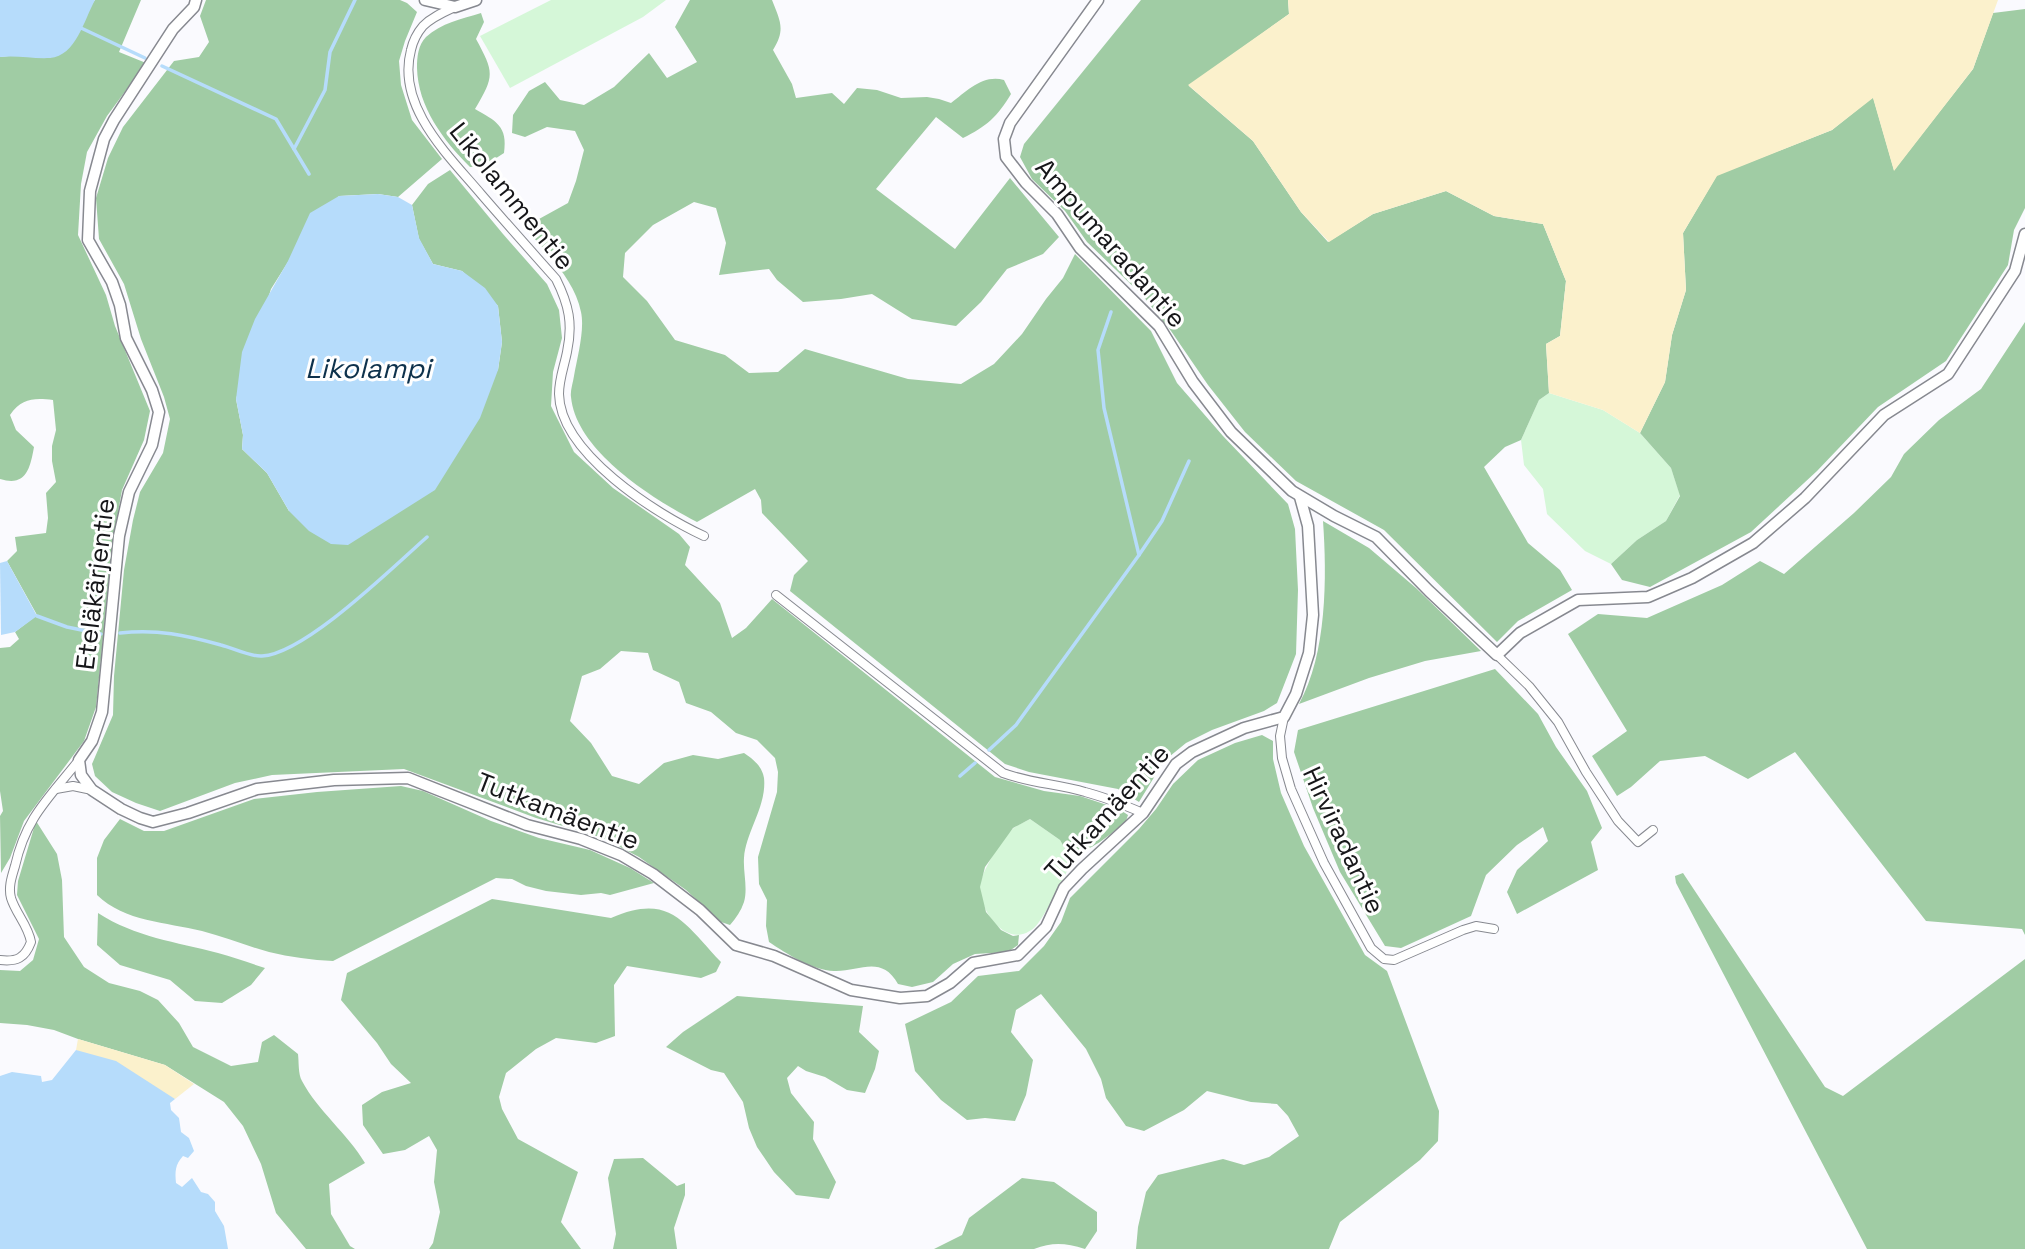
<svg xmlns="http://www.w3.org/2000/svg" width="2025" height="1249" viewBox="0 0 2025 1249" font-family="'Space Grotesk',sans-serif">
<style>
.green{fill:#d5f7d8}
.forest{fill:#a0cca4}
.sand{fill:#fbf1cc}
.water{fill:#b6dcfb}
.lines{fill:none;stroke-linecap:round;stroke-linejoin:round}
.stream{stroke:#b6dcfb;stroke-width:3.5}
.minor-casing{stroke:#878990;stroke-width:10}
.tertiary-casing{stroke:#878990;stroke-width:13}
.minor{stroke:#fff;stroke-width:8}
.tertiary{stroke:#fff;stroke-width:10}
.labels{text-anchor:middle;stroke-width:6;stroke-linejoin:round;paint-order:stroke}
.street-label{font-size:26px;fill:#161619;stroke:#fff}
.water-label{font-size:28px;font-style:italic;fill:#0e324c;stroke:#fff}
</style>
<rect width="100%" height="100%" fill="#fafafe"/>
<!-- green -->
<g class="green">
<polygon points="551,0 666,0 643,17 510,88 480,36"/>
<polygon points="1549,393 1603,410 1640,433 1671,468 1680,495 1666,521 1637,540 1611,564 1585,551 1547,514 1543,489 1524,465 1521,440 1539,400"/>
<path d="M 1030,819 L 1060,840 L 1072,860 C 1066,874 1045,917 1035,927 C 1009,951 980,914 980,887 C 980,873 1004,835 1015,827 C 1019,824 1025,822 1030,819 Z"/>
</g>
<!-- forest -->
<g class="forest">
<path d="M 95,0 L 141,0 L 119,52 L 146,63 L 107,116 L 87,152 L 81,184 L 78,235 L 106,295 L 115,326 L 150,411 L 144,440 L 122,490 L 113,540 L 96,707 L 84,741 L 24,821 L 10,858 L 1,873 L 0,816 L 3,811 L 0,791 L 0,648 L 10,647 L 19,639 L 15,632 L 37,615 L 7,561 L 17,551 L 15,537 L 46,533 L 48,518 L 46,493 L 56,482 L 52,461 L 52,446 L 56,430 L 53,400 C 34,398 22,398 10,415 L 16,430 L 34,447 C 30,469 26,487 0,479 L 0,57 L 17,55 L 50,58 Z"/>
<path d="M 206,0 L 400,0 L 407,3 L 417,12 L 405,41 L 399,61 L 401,85 L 412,120 L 442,159 L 398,197 L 378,194 L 339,196 L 288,262 L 271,289 L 236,399 L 243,435 L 242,449 L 267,473 L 289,511 L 498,370 L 502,342 L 498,306 L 462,271 L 433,264 L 419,239 L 412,205 L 428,184 L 450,170 L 503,234 L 547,284 L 559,310 L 562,338 L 553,372 L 551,406 L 574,452 L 613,488 L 679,534 L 690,547 L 685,565 L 720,603 L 732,638 L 746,628 L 772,599 L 995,777 L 1044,791 L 1080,796 L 1119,809 L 1128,815 L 1126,821 C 1108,836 1092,852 1068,854 L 1060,840 L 1030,819 L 1013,828 L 985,867 L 980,887 L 986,912 L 1001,930 L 1013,936 L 1019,935 L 1018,945 L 1008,952 L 975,954 L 953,964 L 933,982 L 912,987 L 898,984 C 881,954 859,972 834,971 C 812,970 787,954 769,942 L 766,926 L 767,900 L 759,884 L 758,857 L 777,792 L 778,772 L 775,758 L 757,740 L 736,733 L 711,712 L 686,703 L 679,682 L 653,670 L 648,653 L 621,651 L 600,669 L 582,676 L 570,721 L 591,743 L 612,776 L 639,784 L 664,763 L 693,755 L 718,759 L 744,753 C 753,759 762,766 764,778 C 767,806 746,831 744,858 C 743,872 748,888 744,902 C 741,911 736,918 730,925 L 721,922 L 686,890 L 639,857 L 603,838 L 536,818 L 404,769 L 272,775 L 235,783 L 160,811 L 136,803 L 112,792 L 95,776 L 92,764 L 113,715 L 114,676 L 124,570 L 133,520 L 140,492 L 163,453 L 170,419 L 164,397 L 141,339 L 124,284 L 99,239 L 96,198 L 108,158 L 123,127 L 174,61 L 199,57 L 209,42 L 200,16 Z"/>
<path d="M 690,0 L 772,0 C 780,21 786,29 773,50 L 792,84 L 796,98 L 832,93 L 844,104 L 857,88 L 877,90 L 901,98 L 927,97 L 939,99 L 951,103 C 967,91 983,74 1004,80 L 1011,94 C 998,116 986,127 963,138 L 936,117 L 876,189 L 955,249 L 1010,178 L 1059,237 L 1043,254 L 1007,269 L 981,302 L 956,326 L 912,319 L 872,294 L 841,299 L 803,302 L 777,280 L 769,269 L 719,275 L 726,243 L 716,208 L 694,202 L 653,225 L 625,253 L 623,277 L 647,301 L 675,340 L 725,355 L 749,373 L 778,372 L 805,349 L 908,379 L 961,384 L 994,364 L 1022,334 L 1046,299 L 1063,278 L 1075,254 L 1151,331 L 1177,383 L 1223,436 L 1288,504 L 1295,529 L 1298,590 L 1296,654 L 1277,703 L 1264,711 L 1212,730 L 1186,743 L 1164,761 L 1139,802 L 1118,789 L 1029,772 L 1005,764 L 790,591 L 794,575 L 808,561 L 762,513 L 761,500 L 755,489 L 697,522 C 653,499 576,451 571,397 C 570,391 573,383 574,376 C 577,358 585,330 581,312 C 575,281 549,256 529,232 L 539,219 L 568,203 L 576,181 L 584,150 L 575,131 L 547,127 L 525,137 L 512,133 L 513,115 L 529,91 L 545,82 L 560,100 L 584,105 L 614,87 L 649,53 L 667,78 L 697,62 L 675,27 Z"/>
<polygon points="1141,0 1288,0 1289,14 1189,86 1253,141 1301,212 1328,242 1373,214 1446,191 1494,216 1543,224 1566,281 1560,336 1546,344 1549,393 1539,400 1521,440 1505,447 1484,467 1528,543 1560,570 1572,590 1518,621 1497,642 1384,530 1296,481 1245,432 1208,385 1171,331 1143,296 1087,242 1065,211 1032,179 1020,157 1024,144"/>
<polygon points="2025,9 2025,208 2014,230 2008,265 1946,361 1878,407 1817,471 1751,532 1650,587 1622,580 1611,564 1637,540 1666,521 1680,496 1671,468 1640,433 1665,382 1672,335 1686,290 1683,233 1717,175 1832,130 1873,97 1894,170 1973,69 1993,13"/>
<path d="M 481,13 L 484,22 L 476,39 C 494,72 495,76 475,109 C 496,121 508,126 504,153 L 484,166 L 470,167 C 443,140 418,107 417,68 C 417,57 418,45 426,37 C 441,23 462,19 481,13 Z"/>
<polygon points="2025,322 2025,935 2022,929 1926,921 1795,752 1748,779 1705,756 1660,761 1631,787 1617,796 1592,756 1627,731 1568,634 1598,614 1647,618 1722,585 1760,561 1784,574 1854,513 1891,477 1904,454 1939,420 1981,389"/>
<path d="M 1323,521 L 1369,548 L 1416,588 L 1481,651 L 1425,661 L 1369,678 L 1299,704 C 1327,654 1327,577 1323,521 Z"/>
<polygon points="1495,669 1538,714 1556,747 1587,791 1602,828 1591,842 1598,870 1517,914 1507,892 1517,870 1548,841 1543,827 1517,845 1486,875 1471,916 1401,948 1385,946 1340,872 1313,808 1294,752 1298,730"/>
<polygon points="1262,735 1273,741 1273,759 1281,793 1304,846 1365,955 1387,971 1439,1111 1438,1141 1420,1160 1340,1222 1329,1249 1136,1249 1138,1227 1146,1192 1158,1175 1223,1159 1244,1165 1269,1157 1299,1136 1288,1116 1277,1104 1251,1102 1207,1091 1184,1110 1144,1131 1126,1126 1106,1098 1101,1079 1086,1049 1041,994 1016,1010 1011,1032 1033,1060 1026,1095 1015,1121 985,1118 967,1120 941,1100 915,1071 905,1024 951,1002 978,976 1019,971 1044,946 1061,922 1070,898 1139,829 1156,809 1173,784 1198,760 1235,743"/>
<path d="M 401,786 L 423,791 L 491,821 L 539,838 L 590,850 L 630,868 L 654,883 L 610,895 L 601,893 L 581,895 L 546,891 L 526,886 L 512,879 L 496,878 L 333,961 C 312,960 290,957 269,952 C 247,946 225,937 202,931 C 166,922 125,922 97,895 L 97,858 L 104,840 L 120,819 L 144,831 L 164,831 L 254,799 L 317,792 Z"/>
<path d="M 36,821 L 57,854 L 62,880 L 64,937 L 84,967 L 109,983 L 140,991 L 158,1000 L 179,1023 L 193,1047 L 231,1066 L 258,1062 L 262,1042 L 274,1035 L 298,1054 C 299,1062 298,1074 302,1081 C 318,1111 347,1133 365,1163 L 329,1184 L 331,1214 L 350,1246 L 355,1249 L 306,1249 L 276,1213 L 261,1164 L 243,1126 L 224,1102 L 165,1065 L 78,1039 L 54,1030 L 27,1025 L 0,1023 L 0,970 L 20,971 L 33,960 L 39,939 L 17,895 L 18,881 Z"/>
<polygon points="1683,873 1825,1087 1843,1096 2025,959 2025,1249 1867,1249 1676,883 1675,876"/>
<path d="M 492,899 L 611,918 C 670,892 684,923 721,962 L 716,972 L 701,978 L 627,966 L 614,985 L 615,1036 L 596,1043 L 556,1038 L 536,1049 L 506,1073 L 499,1097 L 502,1109 L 518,1139 L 578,1172 L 561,1222 L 581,1249 L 429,1249 L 433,1243 L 440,1212 L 434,1182 L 437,1150 L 429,1136 L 405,1150 L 383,1154 L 363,1125 L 362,1105 L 382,1092 L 411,1083 L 391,1064 L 377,1043 L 341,1000 L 347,973 Z"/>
<path d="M 98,913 C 135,937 176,942 218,953 C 234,957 249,963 265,968 L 251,985 L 222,1003 L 195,1001 L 170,980 L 120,965 L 97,945 Z"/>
<polygon points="737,996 863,1006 859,1032 879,1051 875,1069 865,1093 847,1090 825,1077 806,1071 798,1066 787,1078 791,1093 814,1122 813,1139 836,1182 829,1199 796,1195 774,1172 757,1147 749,1128 743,1102 724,1073 711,1070 666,1047 683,1032"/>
<polygon points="643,1158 677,1186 685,1183 685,1195 674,1228 677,1249 613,1249 616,1234 608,1178 614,1159"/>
<path d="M 1022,1178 L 1054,1182 L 1097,1212 L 1097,1231 L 1085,1249 C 1065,1243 1053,1242 1034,1249 L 934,1249 L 962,1235 L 969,1218 Z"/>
</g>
<!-- sand -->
<g class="sand">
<polygon points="1288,0 1998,0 1973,69 1894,171 1873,98 1832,130 1717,176 1683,233 1686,290 1672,335 1665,382 1640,433 1603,410 1549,393 1546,344 1560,336 1566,281 1543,224 1494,216 1446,191 1373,214 1329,242 1301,212 1253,141 1188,85 1289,14"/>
<polygon points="78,1039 165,1065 194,1084 175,1099 76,1050"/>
</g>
<!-- water -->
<g class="water">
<path d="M 0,0 L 95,0 C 84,20 76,56 50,58 C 33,59 17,55 0,57 Z"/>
<polygon points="378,194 398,197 412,205 419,238 433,264 462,271 485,288 498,306 502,342 498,370 480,418 435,490 348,545 331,544 309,531 289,511 267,473 242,449 243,435 236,399 242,352 255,319 288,261 310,213 339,196"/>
<polygon points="7,561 37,616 15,632 1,635 0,563"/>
<path d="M 76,1050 L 116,1061 L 175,1099 L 170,1103 L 171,1110 L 179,1118 L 181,1132 L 189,1138 L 194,1151 L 188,1158 L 183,1156 C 175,1165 175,1171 176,1183 L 182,1187 L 192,1178 L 201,1192 L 208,1194 L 215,1202 L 215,1211 L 224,1226 L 228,1249 L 0,1249 L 0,1076 L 12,1072 L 41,1076 L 42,1082 L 52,1080 Z"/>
</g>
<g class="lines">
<!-- stream -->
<g class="stream">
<polyline points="81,28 145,58"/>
<polyline points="162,66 276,119 309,174"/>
<polyline points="294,149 325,90 330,52 355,0"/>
<polyline points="1111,312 1098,350 1104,408 1139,555"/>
<polyline points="37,616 67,627 101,634"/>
<path d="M 120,633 C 158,629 185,635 221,645 C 233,648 250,657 262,656 C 305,654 393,567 427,537"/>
<polyline points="989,750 1016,725 1139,555 1162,521 1189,461"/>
<polyline points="960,776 975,763"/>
</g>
<!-- minor casing -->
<g class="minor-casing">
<g id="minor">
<path d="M 455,7 C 444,12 432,17 423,26 C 417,33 413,41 411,50 C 396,106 448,155 481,194 C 506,223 531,251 556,279 C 569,305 573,324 567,352 C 564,367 559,379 559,394 C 560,453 656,514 704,536"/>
<path d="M 776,595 L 1003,773 C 1030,783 1058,784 1085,792 C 1105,797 1124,805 1143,813"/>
<polyline points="1497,655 1529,686 1558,722 1586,772 1618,821 1638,842 1653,830"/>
<polyline points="1284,717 1280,736 1282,758 1291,789 1324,863 1371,948 1384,959 1394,960 1463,930 1476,926 1494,929"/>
<polyline points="56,789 73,786 92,790"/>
<path d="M 0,960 C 17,962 25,958 31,942 C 28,925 16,914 11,898 C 8,887 12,876 15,866 C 26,817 49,798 79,760"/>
</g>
</g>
<!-- tertiary casing -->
<g class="tertiary-casing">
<g id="tertiary">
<polyline points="196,0 194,7 173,29 114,120 104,139 90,191 88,240 112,282 120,305 126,338 152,390 159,412 152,445 129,492 119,536 102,712 92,741 79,760 81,775 92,790 121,809 140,818 153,822 188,813 257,789 334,780 408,778 527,825 581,839 621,855 653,874 700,910 736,945 774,956 851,990 900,998 927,996 950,983 973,963 1018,955 1046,927 1064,888 1082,869 1143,813 1176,764 1192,752 1244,728 1284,717 1296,694 1309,653 1313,615 1308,526 1300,497"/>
<polyline points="425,0 455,7 476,0"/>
<polyline points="1098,0 1010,123 1004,139 1006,157 1026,183 1057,214 1080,248 1159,326 1193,382 1231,432 1292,491 1334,516 1376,537 1429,591 1497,655 1520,633 1578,600 1648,597 1692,578 1753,543 1805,498 1884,415 1948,374 2015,271 2025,234"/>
</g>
</g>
<!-- minor -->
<use href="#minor" class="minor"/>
<!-- tertiary -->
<use href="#tertiary" class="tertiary"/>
</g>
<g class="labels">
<!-- street labels -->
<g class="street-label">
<text transform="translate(512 196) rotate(51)" y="9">Likolammentie</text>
<text transform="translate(1111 243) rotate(49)" y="9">Ampumaradantie</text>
<text transform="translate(95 584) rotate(-83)" y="9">Eteläkärjentie</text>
<text transform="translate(558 811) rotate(21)" y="9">Tutkamäentie</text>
<text transform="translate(1107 812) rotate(-48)" y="9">Tutkamäentie</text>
<text transform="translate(1344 840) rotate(65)" y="9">Hirviradantie</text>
</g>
<!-- water labels -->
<g class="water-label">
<text x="368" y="378">Likolampi</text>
</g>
</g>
</svg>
